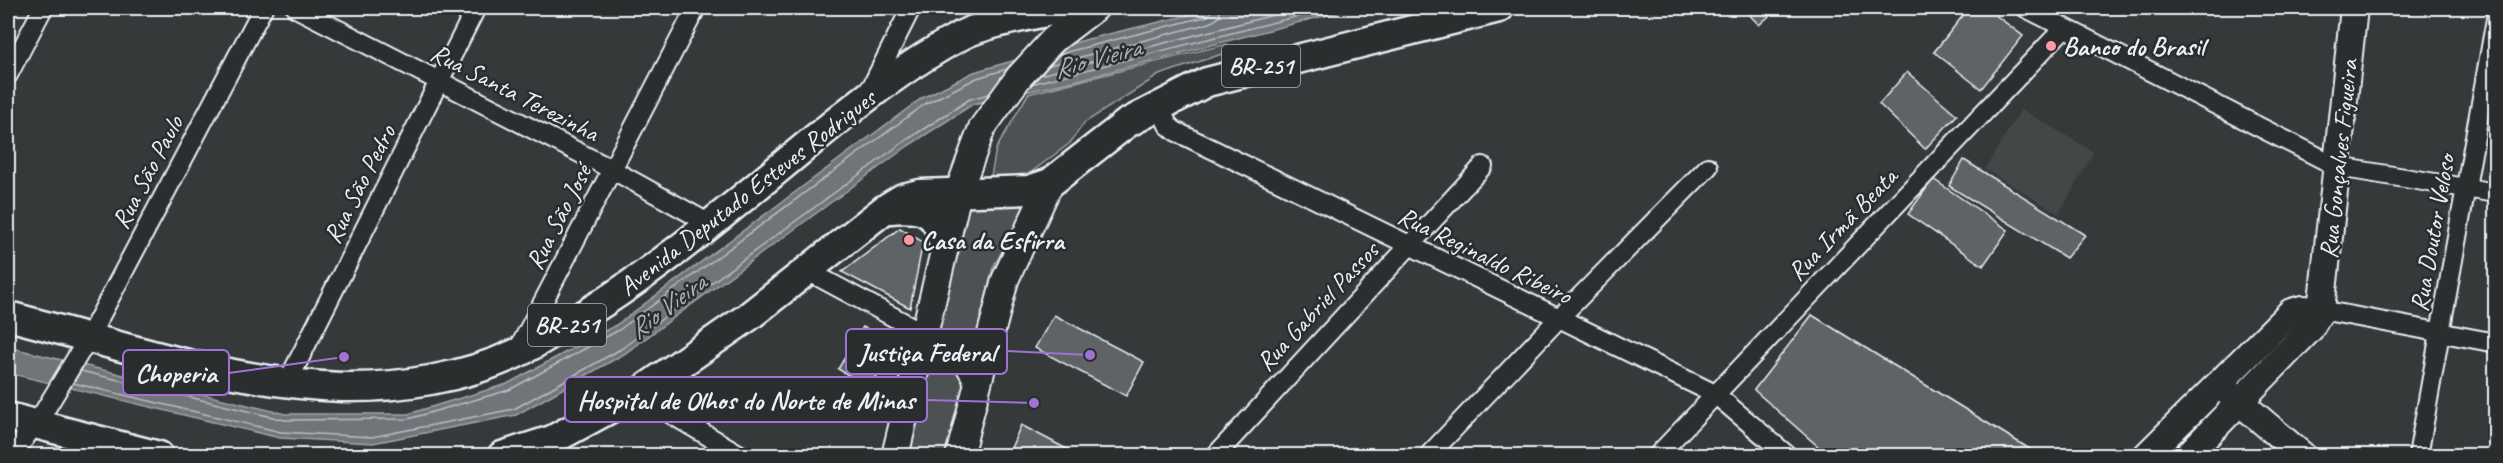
<svg xmlns="http://www.w3.org/2000/svg" width="2503" height="463" viewBox="0 0 2503 463" font-family="Caveat,sans-serif">
<style>
.built{fill:#424647}
.green{fill:#4d5152;stroke:#9aa1a5;stroke-width:1.5}
.water{fill:#707579;stroke:#a0a7ac;stroke-width:1.5}
.lines{fill:none;stroke-linecap:round;stroke-linejoin:round}
.shore{stroke:#b8bfc5;stroke-width:1.5}
.building{fill:#5f6365;stroke:#e8f1f8;stroke-width:1.5}
.street-casing{stroke:#e8f1f8;stroke-width:22}
.secondary-casing{stroke:#e8f1f8;stroke-width:30}
.primary-casing{stroke:#e8f1f8;stroke-width:33}
.street{stroke:#2a2d2e;stroke-width:18}
.secondary{stroke:#2a2d2e;stroke-width:26}
.primary{stroke:#2a2d2e;stroke-width:28}
.poi-dot{fill:#ff9aa2;stroke:#2a2d2e;stroke-width:2}
.labels{text-anchor:middle;stroke-width:5;stroke-linejoin:round;paint-order:stroke}
.shield{fill:#2a2d2e;stroke:#afb6bb;stroke-width:1.5}
.shield-label{font-size:24px;font-weight:bold;fill:#e8f1f8}
.poi-label{font-size:26px;font-weight:bold;fill:#e8f1f8;stroke:#2a2d2e;text-anchor:start}
.street-label{font-size:26px;fill:#e8f1f8;stroke:#2a2d2e}
.water-label{font-size:27px;font-style:italic;fill:#acb3b8;stroke:#2a2d2e}
.leader{fill:none;stroke:#a171d3;stroke-width:2}
.callout-dot{fill:#a171d3;stroke:#2a2d2e;stroke-width:2}
.callout{fill:#2a2d2e;stroke:#a171d3;stroke-width:2}
.callout-label{font-size:27px;text-anchor:middle;font-weight:bold;fill:#e8f1f8}
</style>
<rect width="100%" height="100%" fill="#35393a"/>
<filter id="ink" filterUnits="userSpaceOnUse"><feTurbulence type="fractalNoise" baseFrequency=".0167" numOctaves="2"/><feDisplacementMap in="SourceGraphic" scale="12" xChannelSelector="R" yChannelSelector="G"/><feConvolveMatrix kernelMatrix="1 2 1 2 8 2 1 2 1" color-interpolation-filters="sRGB"/></filter>
<g filter="url(#ink)">
<!-- built -->
<polygon class="built" points="2021,109 2094,152 2059,214 1985,169"/>
<!-- green -->
<g class="green">
<polygon points="1227,44 1231,51 1159,75 1084,123 1070,143 1018,182 1002,183 991,176 996,149 1028,94"/>
<polygon points="1036,194 993,267 974,348 945,455 907,456 967,201"/>
</g>
<!-- water -->
<polygon class="water" points="1218,8 1354,8 1074,81 973,104 908,146 624,354 516,415 373,443 280,438 8,373 8,347 285,414 408,414 507,384 616,325 922,98 974,72 1088,39"/>
<g class="lines">
<!-- shore -->
<g class="shore">
<polyline points="1059,54 1208,16 1213,8"/>
<polyline points="1050,65 1210,23 1218,18 1221,8"/>
<polyline points="1040,75 1301,8"/>
<polyline points="1031,84 1330,8"/>
<polyline points="81,371 285,420 408,419 509,390 619,330 925,104 977,78 1007,69"/>
<polyline points="73,383 281,432 372,437 514,409 621,349 905,141 970,99 989,94"/>
</g>
</g>
<!-- building -->
<g class="building">
<polygon points="1743,8 1774,8 1776,10 1759,25"/>
<polygon points="1969,8 1986,8 2023,36 1981,89 1934,52"/>
<polygon points="1907,72 1957,115 1925,149 1879,104"/>
<polygon points="1964,160 2085,235 2066,258 1949,186"/>
<polygon points="1933,179 2008,230 1983,266 1908,214"/>
<polygon points="900,228 923,242 910,308 842,272"/>
<polygon points="1054,315 1144,362 1126,396 1035,348"/>
<polygon points="1812,315 2041,456 1829,456 1754,390"/>
<polygon points="863,327 888,339 891,356 869,387 838,369"/>
<polygon points="1021,425 1080,456 1008,455"/>
</g>
<g class="lines">
<!-- street casing -->
<g class="street-casing">
<g id="street">
<polyline points="296,8 611,169 710,224"/>
<polyline points="2026,8 2338,167 2496,193"/>
<polyline points="8,75 43,8"/>
<polyline points="869,92 911,8"/>
<polyline points="1159,105 1168,125 1175,131 1715,394 1788,456"/>
<polyline points="806,270 925,334"/>
<polyline points="2321,310 2496,343"/>
<polyline points="517,352 696,8"/>
<polyline points="287,383 476,8"/>
<polyline points="637,394 742,456"/>
<polyline points="12,456 45,410 89,337 263,8"/>
<polyline points="1215,456 1483,166"/>
<polyline points="1428,456 1558,319 1708,167"/>
<polyline points="1657,456 2064,28"/>
<polyline points="2418,456 2496,19"/>
</g>
</g>
<!-- secondary casing -->
<g class="secondary-casing">
<g id="secondary">
<path d="M 917,365 C 945,345 963,348 977,380"/>
<polyline points="2228,392 2303,456"/>
<polyline points="895,456 958,193 982,128 1019,77 1053,40 1095,8"/>
<polyline points="959,456 1005,280 1050,183"/>
<polyline points="2146,456 2291,312 2302,309 2321,310"/>
<polyline points="2187,456 2310,329 2321,310 2354,8"/>
</g>
</g>
<!-- primary casing -->
<g class="primary-casing">
<g id="primary">
<path d="M 890,209 C 925,206 939,212 944,248"/>
<path d="M 8,316 C 118,344 227,383 342,387 C 400,388 463,378 515,354 C 531,347 546,336 562,328 C 652,276 732,207 812,141 C 860,102 907,64 962,35 C 988,22 1035,15 1065,8"/>
<polyline points="8,417 159,456"/>
<polyline points="502,456 552,440 637,394 748,317 885,209 903,198 920,194 1029,190 1050,183 1127,123 1207,82 1499,8"/>
</g>
</g>
<!-- street -->
<use href="#street" class="street"/>
<!-- secondary -->
<use href="#secondary" class="secondary"/>
<!-- primary -->
<use href="#primary" class="primary"/>
</g>
</g>
<!-- markers -->
<g class="poi-dot">
<circle cx="2051" cy="46" r="6"/>
<circle cx="909" cy="240" r="6"/>
</g>
<g class="labels">
<!-- shield labels -->
<g class="shield">
<rect x="1222" y="45" width="78" height="42" rx="4.5"/>
<rect x="528" y="304" width="78" height="42" rx="4.5"/>
</g>
<g class="shield-label">
<text x="1261" y="74">BR-251</text>
<text x="567" y="333">BR-251</text>
</g>
<!-- poi labels -->
<g class="poi-label">
<text x="2063" y="55">Banco do Brasil</text>
<text x="921" y="249">Casa da Esfirra</text>
</g>
<!-- street labels -->
<g class="street-label">
<text transform="translate(515 92) rotate(27)" y="9">Rua Santa Terezinha</text>
<text transform="translate(2338 159) rotate(-84)" y="9">Rua Gonçalves Figueira</text>
<text transform="translate(147 172) rotate(-62)" y="9">Rua São Paulo</text>
<text transform="translate(359 184) rotate(-63)" y="9">Rua São Pedro</text>
<text transform="translate(747 192) rotate(-38)" y="9">Avenida Deputado Esteves Rodrigues</text>
<text transform="translate(558 217) rotate(-63)" y="9">Rua São José</text>
<text transform="translate(1842 224) rotate(-46)" y="9">Rua Irmã Beata</text>
<text transform="translate(2432 233) rotate(-80)" y="9">Rua Doutor Veloso</text>
<text transform="translate(1485 255) rotate(26)" y="9">Rua Reginaldo Ribeiro</text>
<text transform="translate(1317 306) rotate(-47)" y="9">Rua Gabriel Passos</text>
</g>
<!-- water labels -->
<g class="water-label">
<text transform="translate(1097 58) rotate(-15)" y="9">Rio Vieira</text>
<text transform="translate(667 306) rotate(-37)" y="9">Rio Vieira</text>
</g>
</g>
<!-- callouts -->
<path class="leader" d="M1090 355L1007 351M344 357L229 373M1034 403L927 400"/>
<g class="callout-dot">
<circle cx="1090" cy="355" r="6"/>
<circle cx="344" cy="357" r="6"/>
<circle cx="1034" cy="403" r="6"/>
</g>
<g class="callout">
<rect x="846" y="329" width="161" height="45" rx="6"/>
<rect x="123" y="350" width="106" height="45" rx="6"/>
<rect x="565" y="377" width="362" height="45" rx="6"/>
</g>
<g class="callout-label">
<text x="927" y="361">Justiça Federal</text>
<text x="176" y="382">Choperia</text>
<text x="746" y="409">Hospital de Olhos do Norte de Minas</text>
</g>
<!-- margin -->
<rect width="2503" height="463" fill="none" stroke="#2a2d2e" stroke-width="30"/>
<rect x="15" y="15" width="2473" height="433" fill="none" stroke="#e8f1f8" stroke-width="2" filter="url(#ink)"/>
</svg>
